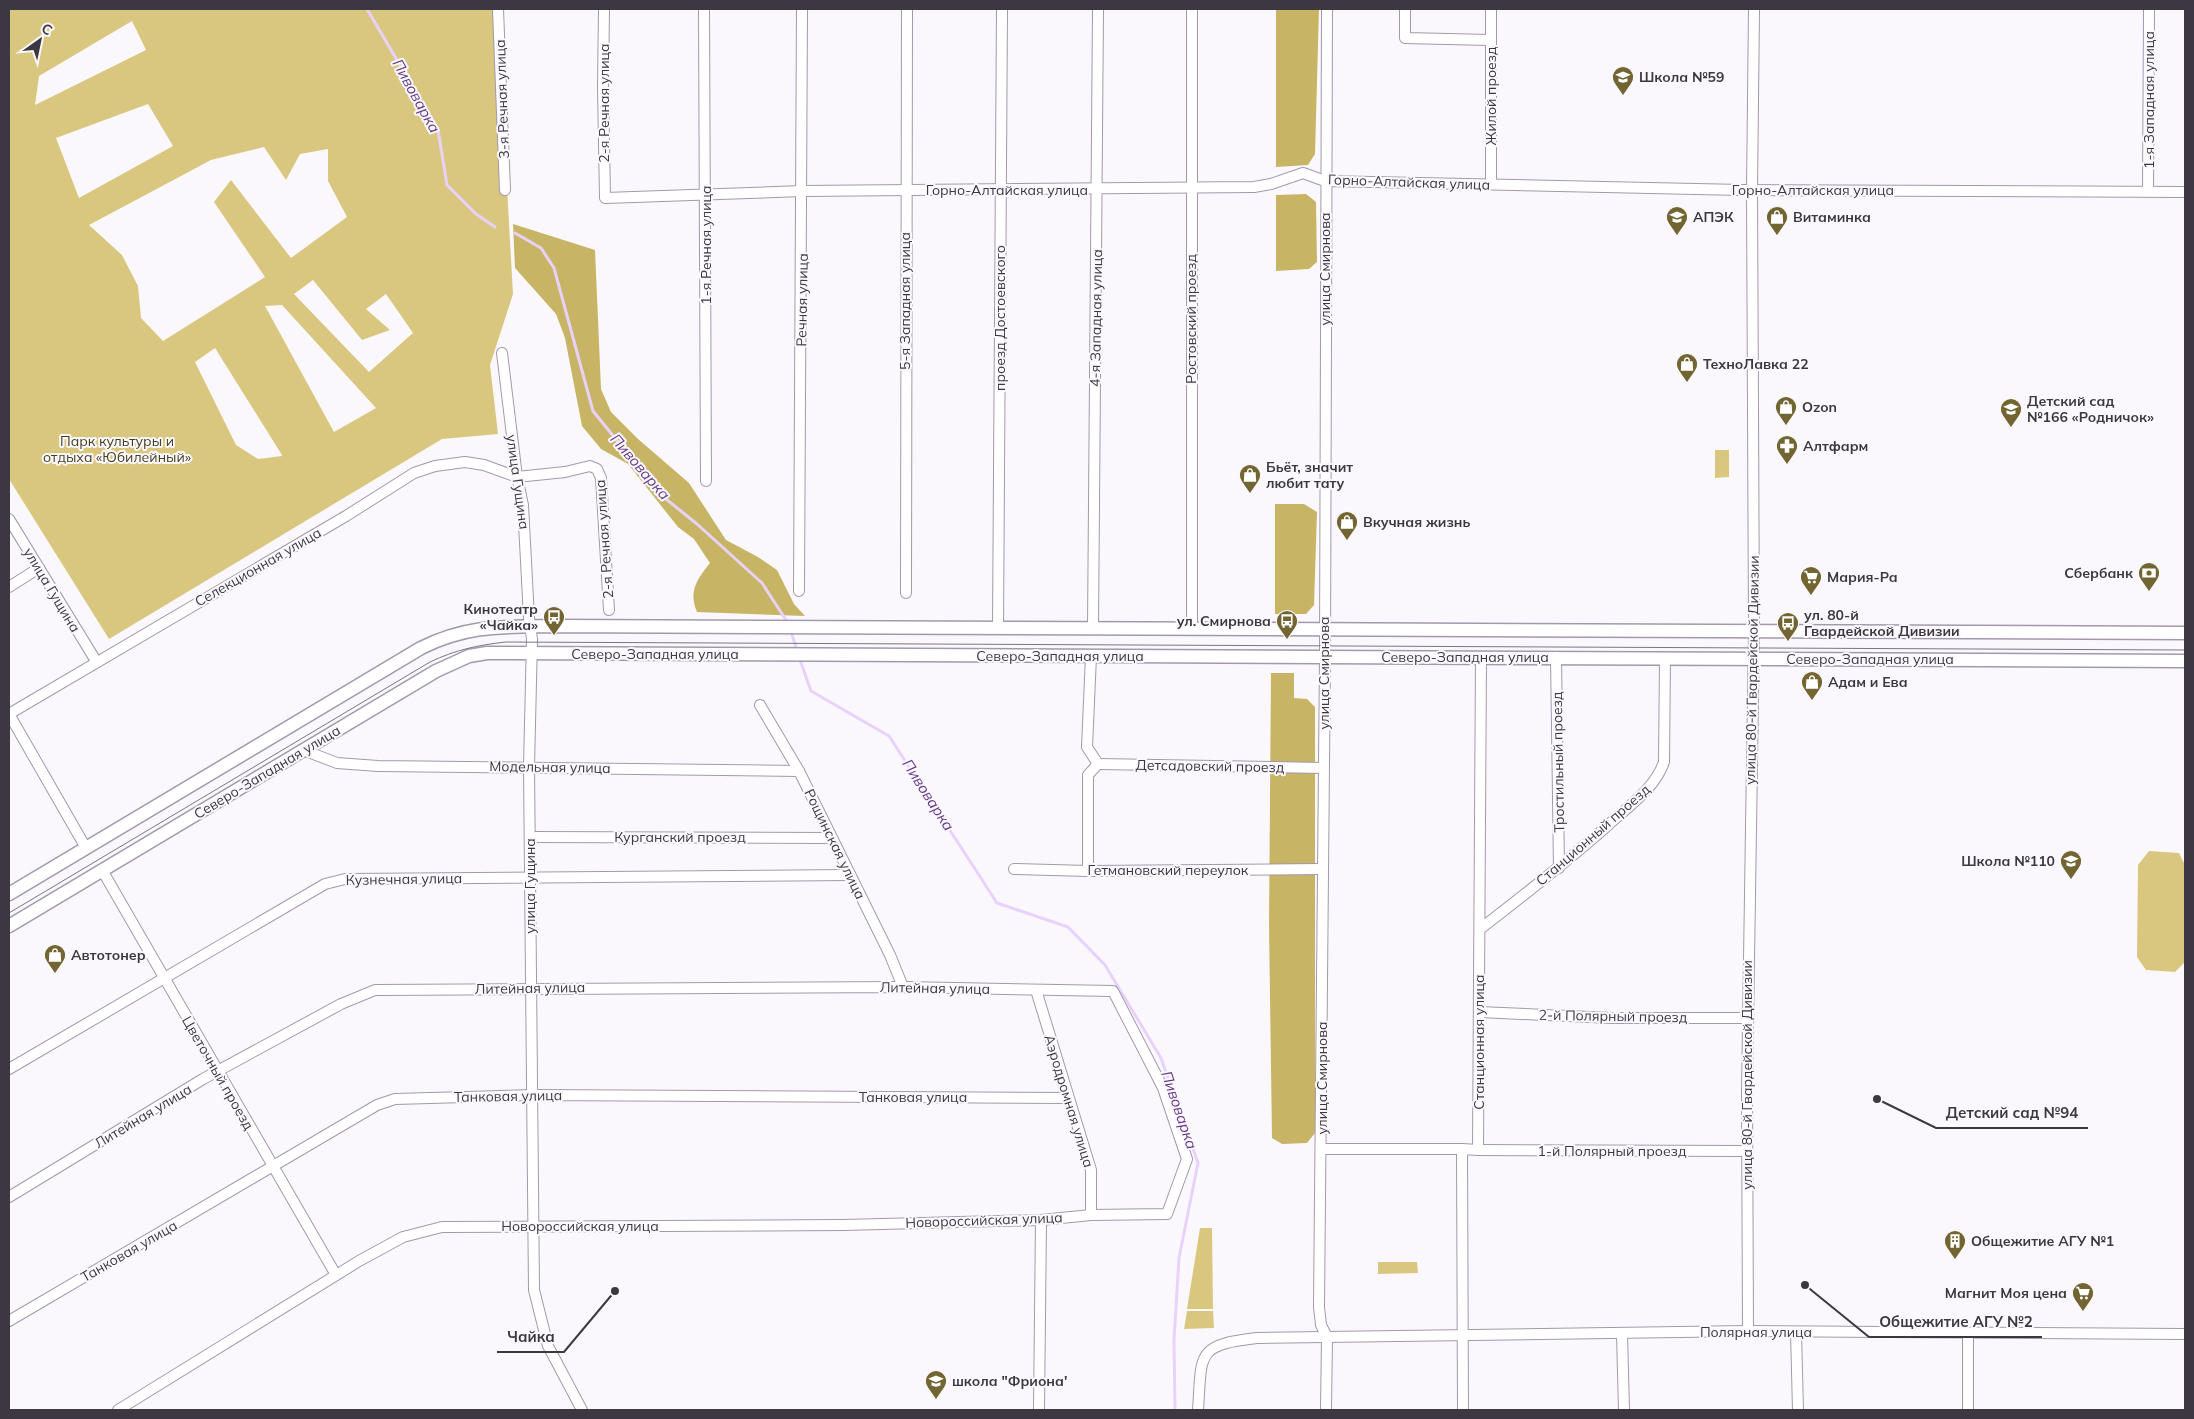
<svg xmlns="http://www.w3.org/2000/svg" width="2194" height="1419" viewBox="0 0 2194 1419" font-family="Mulish,sans-serif">
<style>
.green{fill:#d9c77f;fill-rule:evenodd}
.forest{fill:#c8b465}
.lines{fill:none;stroke-linecap:round;stroke-linejoin:round}
.stream{stroke:#e8d2fc;stroke-width:3}
.minor-casing{stroke:#a398ae;stroke-width:12}
.major-casing{stroke:#a398ae;stroke-width:15}
.minor{stroke:#fff;stroke-width:10}
.major{stroke:#fff;stroke-width:12}
.tram{stroke:#7a767e;stroke-width:1}
.labels{text-anchor:middle;stroke-width:4;stroke-linejoin:round;paint-order:stroke}
.poi-label{font-size:14px;font-weight:bold;fill:#3c3740;stroke:#fbf8fd;text-anchor:start}
.street-label{font-size:14px;fill:#3c3740;stroke:#fbf8fd}
.park-label{font-size:14px;fill:#473f1c;stroke:#fbf8fd}
.water-label{font-size:15px;font-style:italic;fill:#663988;stroke:#fbf8fd}
.leader{fill:none;stroke:#3c3740;stroke-width:2}
.callout-dot{fill:#3c3740;stroke:#fbf8fd;stroke-width:2}
.callout-label{font-size:15px;text-anchor:middle;font-weight:bold;fill:#3c3740;stroke:#fbf8fd;stroke-width:4;stroke-linejoin:round;paint-order:stroke}
</style>
<rect width="100%" height="100%" fill="#fbf8fd"/>
<!-- green -->
<g class="green">
<path d="M 9,9 L 497,9 L 513,294 L 490,365 L 498,434 L 442,439 L 109,639 L 9,479 ZM 132,21 L 146,50 L 35,105 L 39,76 ZM 148,104 L 173,146 L 79,198 L 56,138 ZM 264,147 L 286,180 L 300,154 L 328,149 L 328,181 L 347,217 L 291,258 L 231,180 L 214,202 L 265,277 L 163,341 L 141,318 L 138,286 L 122,255 L 89,225 L 211,160 ZM 313,280 L 362,340 L 390,330 L 366,309 L 386,294 L 413,333 L 369,372 L 294,294 ZM 282,305 L 376,408 L 334,432 L 265,306 ZM 215,348 L 282,455 L 282,456 L 258,459 L 236,445 L 195,362 Z"/>
<polygon points="1715,450 1729,450 1729,477 1715,478"/>
<polygon points="2149,851 2179,853 2185,865 2185,962 2175,972 2146,970 2137,957 2138,865"/>
<polygon points="1200,1228 1212,1228 1213,1309 1187,1309"/>
<polygon points="1378,1262 1417,1262 1418,1273 1378,1274"/>
<polygon points="1187,1311 1213,1311 1214,1328 1184,1329"/>
</g>
<!-- forest -->
<g class="forest">
<polygon points="1276,9 1319,9 1315,154 1308,165 1276,167"/>
<polygon points="1306,194 1316,202 1317,262 1309,269 1276,271 1276,195"/>
<path d="M 513,224 L 595,250 L 601,389 L 611,412 L 638,439 L 689,483 L 726,540 L 758,557 L 777,570 L 794,604 L 805,616 L 697,612 C 688,592 697,579 710,563 L 694,539 L 678,527 L 628,464 L 601,449 L 582,426 L 565,338 L 556,314 L 515,268 Z"/>
<polygon points="1275,504 1304,504 1317,512 1314,605 1306,614 1275,614"/>
<polygon points="1271,673 1294,673 1294,698 1307,699 1315,707 1315,1133 1307,1143 1282,1144 1272,1138 1269,925"/>
</g>
<g class="lines">
<!-- stream -->
<g class="stream">
<polyline points="367,9 438,130 447,185 476,214 495,227"/>
<polyline points="515,233 541,248 554,268 593,411 661,495 697,524 762,583 788,623"/>
<polyline points="791,631 797,651"/>
<polyline points="799,657 811,691 889,736 997,903 1068,927 1105,965 1161,1058 1198,1163 1179,1258 1174,1340 1175,1410"/>
</g>
<!-- minor casing -->
<g class="minor-casing">
<g id="minor">
<polyline points="498,9 505,190"/>
<polyline points="604,9 603,87 605,198 803,191 1254,187 1271,184 1303,173 1325,181 1742,190 2185,192"/>
<polyline points="704,9 706,481"/>
<polyline points="1192,9 1192,629"/>
<polyline points="1405,9 1405,38 1490,40"/>
<polyline points="1491,9 1491,184"/>
<polyline points="2148,191 2149,9"/>
<polyline points="502,353 517,477 523,505 529,618 532,639 529,767 534,1290 548,1346 582,1410"/>
<polyline points="9,519 96,661"/>
<polyline points="9,587 39,568"/>
<polyline points="799,591 802,9"/>
<polyline points="906,593 907,9"/>
<polyline points="998,628 1002,9"/>
<polyline points="1093,628 1098,9"/>
<polyline points="1556,657 1559,868"/>
<polyline points="760,705 799,771 890,955 903,987"/>
<polyline points="9,714 346,516 414,473 435,466 465,462 484,465 517,477 565,472 590,466 597,469 601,478 609,610"/>
<polyline points="9,714 86,848"/>
<polyline points="303,750 337,763 378,766 799,771"/>
<polyline points="1098,764 1323,768"/>
<polyline points="530,837 831,838"/>
<polyline points="1014,869 1088,871 1322,869"/>
<polyline points="102,870 336,1275"/>
<polyline points="1088,871 1088,775 1098,764 1087,747 1091,656"/>
<path d="M 1480,929 C 1523,896 1565,863 1606,827 C 1626,808 1655,789 1664,762 L 1665,658"/>
<polyline points="1036,990 1091,1170 1091,1215"/>
<polyline points="1479,1012 1612,1018 1747,1018"/>
<polyline points="9,1069 325,884 345,879 850,875"/>
<polyline points="1322,1149 1462,1149"/>
<polyline points="1478,1150 1746,1151"/>
<polyline points="9,1197 203,1079 341,1004 375,990 903,987 1113,991 1163,1088 1187,1159 1167,1214 1091,1215 1041,1220 843,1225 442,1227 403,1237 359,1261 118,1410"/>
<polyline points="9,1321 377,1105 395,1099 532,1095 1068,1098"/>
<polyline points="1748,1331 1747,1092 1754,631 1752,190 1754,9"/>
<polyline points="1796,1332 1798,1410"/>
<polyline points="1622,1334 1624,1410"/>
<polyline points="1968,1334 1968,1410"/>
<polyline points="1039,1410 1041,1220"/>
<path d="M 1198,1410 C 1202,1354 1195,1345 1257,1338 L 1748,1331 L 2185,1334"/>
<polyline points="1326,1410 1327,1337 1321,1325 1319,1307 1325,657 1327,9"/>
<polyline points="1463,1410 1462,1149 1478,1150 1481,657"/>
</g>
</g>
<!-- major casing -->
<g class="major-casing">
<g id="major">
<path d="M 9,894 L 421,648 C 469,624 505,627 557,626 L 2185,633"/>
<polyline points="9,926 436,671 469,656 487,653 2185,661"/>
</g>
</g>
<!-- minor -->
<use href="#minor" class="minor"/>
<!-- major -->
<use href="#major" class="major"/>
<!-- tram -->
<path class="tram" d="M 9,913 L 430,662 C 455,650 478,645 506,642 L 2185,650"/>
</g>
<!-- icons -->
<defs>
<g id="school-pin" transform="scale(1.125)"><path d="M0 17L-7.5 6A9.5 9.5 0 1 1 7.5 6Z" fill="#726532" stroke="#fbf8fd"/><path d="M0-5L7-2L0 1L-7-2ZM-4 1L0 2.5L4 1V4Q0 6-4 4Z" fill="#fff"/></g>
<g id="university-pin" transform="scale(1.125)"><path d="M0 17L-7.5 6A9.5 9.5 0 1 1 7.5 6Z" fill="#726532" stroke="#fbf8fd"/><path d="M0-5L7-2L0 1L-7-2ZM-4 1L0 2.5L4 1V4Q0 6-4 4Z" fill="#fff"/></g>
<g id="shop-pin" transform="scale(1.125)"><path d="M0 17L-7.5 6A9.5 9.5 0 1 1 7.5 6Z" fill="#726532" stroke="#fbf8fd"/><path d="M-5-2.5h2.3a2.7 3.5 0 0 1 5.4 0H5L5.5 6h-11ZM-1.5-2.5h3a1.5 2.3 0 0 0-3 0Z" fill="#fff"/></g>
<g id="pharmacy-pin" transform="scale(1.125)"><path d="M0 17L-7.5 6A9.5 9.5 0 1 1 7.5 6Z" fill="#726532" stroke="#fbf8fd"/><path d="M-2-6h4v4h4v4h-4v4h-4v-4h-4v-4h4Z" fill="#fff"/></g>
<g id="bank-pin" transform="scale(1.125)"><path d="M0 17L-7.5 6A9.5 9.5 0 1 1 7.5 6Z" fill="#726532" stroke="#fbf8fd"/><path d="M-6-4H6V4H-6ZM0-2.3a2.3 2.3 0 1 0 0 4.6a2.3 2.3 0 1 0 0-4.6Z" fill="#fff"/></g>
<g id="supermarket-pin" transform="scale(1.125)"><path d="M0 17L-7.5 6A9.5 9.5 0 1 1 7.5 6Z" fill="#726532" stroke="#fbf8fd"/><path d="M-6-5.5h2.5l.6 2H6L4.5 2H-2.5L-4.4-4H-6ZM-1.5 3.2a1.3 1.3 0 1 0 .1 0ZM3 3.2a1.3 1.3 0 1 0 .1 0Z" fill="#fff"/></g>
<g id="bus-pin" transform="scale(1.125)"><path d="M0 17L-7.5 6A9.5 9.5 0 1 1 7.5 6Z" fill="#726532" stroke="#fbf8fd"/><path d="M-5-6H5V4H4V6H2V4H-2V6H-4V4H-5ZM-3.5-4V0h7V-4ZM-3.5 1.2v1.5H-2V1.2ZM2 1.2v1.5H3.5V1.2Z" fill="#fff"/></g>
<g id="building-pin" transform="scale(1.125)"><path d="M0 17L-7.5 6A9.5 9.5 0 1 1 7.5 6Z" fill="#726532" stroke="#fbf8fd"/><path d="M-4-6H4V6H1V3H-1V6H-4ZM-2.5-4.3h1.7v1.8h-1.7ZM.8-4.3h1.7v1.8H.8ZM-2.5-1h1.7V.8h-1.7ZM.8-1h1.7V.8H.8Z" fill="#fff"/></g>
</defs>
<g fill-rule="evenodd">
<use href="#school-pin" x="1623" y="77"/>
<use href="#university-pin" x="1677" y="217"/>
<use href="#shop-pin" x="1777" y="217"/>
<use href="#shop-pin" x="1687" y="364"/>
<use href="#shop-pin" x="1786" y="407"/>
<use href="#school-pin" x="2011" y="409"/>
<use href="#pharmacy-pin" x="1787" y="446"/>
<use href="#shop-pin" x="1250" y="475"/>
<use href="#shop-pin" x="1347" y="522"/>
<use href="#bank-pin" x="2149" y="573"/>
<use href="#supermarket-pin" x="1811" y="577"/>
<use href="#bus-pin" x="554" y="617"/>
<use href="#bus-pin" x="1287" y="621"/>
<use href="#bus-pin" x="1788" y="623"/>
<use href="#shop-pin" x="1812" y="682"/>
<use href="#school-pin" x="2071" y="861"/>
<use href="#shop-pin" x="55" y="955"/>
<use href="#building-pin" x="1955" y="1241"/>
<use href="#supermarket-pin" x="2083" y="1293"/>
<use href="#school-pin" x="936" y="1381"/>
</g>
<g class="labels">
<!-- poi labels -->
<g class="poi-label">
<text x="1639" y="82">Школа №59</text>
<text x="1693" y="222">АПЭК</text>
<text x="1793" y="222">Витаминка</text>
<text x="1703" y="369">ТехноЛавка 22</text>
<text x="2027" y="406">Детский сад<tspan x="2027" dy="16">№166 «Родничок»</tspan></text>
<text x="1802" y="412">Ozon</text>
<text x="1803" y="451">Алтфарм</text>
<text x="1266" y="472">Бьёт, значит<tspan x="1266" dy="16">любит тату</tspan></text>
<text x="1363" y="527">Вкучная жизнь</text>
<text x="2133" y="578" text-anchor="end">Сбербанк</text>
<text x="1827" y="582">Мария-Ра</text>
<text x="538" y="614" text-anchor="end">Кинотеатр<tspan x="538" dy="16">«Чайка»</tspan></text>
<text x="1804" y="620">ул. 80-й<tspan x="1804" dy="16">Гвардейской Дивизии</tspan></text>
<text x="1271" y="626" text-anchor="end">ул. Смирнова</text>
<text x="1828" y="687">Адам и Ева</text>
<text x="2055" y="866" text-anchor="end">Школа №110</text>
<text x="71" y="960">Автотонер</text>
<text x="1971" y="1246">Общежитие АГУ №1</text>
<text x="2067" y="1298" text-anchor="end">Магнит Моя цена</text>
<text x="952" y="1386">школа "Фриона'</text>
</g>
<!-- street labels -->
<g class="street-label">
<text transform="translate(1491 96) rotate(-90)" y="5">Жилой проезд</text>
<text transform="translate(502 99) rotate(-92)" y="5">3-я Речная улица</text>
<text transform="translate(2149 100) rotate(-90)" y="5">1-я Западная улица</text>
<text transform="translate(604 103) rotate(-90)" y="5">2-я Речная улица</text>
<text transform="translate(1409 182) rotate(2)" y="5">Горно-Алтайская улица</text>
<text x="1007" y="195">Горно-Алтайская улица</text>
<text x="1813" y="195">Горно-Алтайская улица</text>
<text transform="translate(706 245) rotate(-90)" y="5">1-я Речная улица</text>
<text transform="translate(1325 269) rotate(-90)" y="5">улица Смирнова</text>
<text transform="translate(802 300) rotate(-89)" y="5">Речная улица</text>
<text transform="translate(905 301) rotate(-90)" y="5">5-я Западная улица</text>
<text transform="translate(1000 318) rotate(-90)" y="5">проезд Достоевского</text>
<text transform="translate(1096 318) rotate(-89)" y="5">4-я Западная улица</text>
<text transform="translate(1191 319) rotate(-90)" y="5">Ростовский проезд</text>
<text transform="translate(518 482) rotate(82)" y="5">улица Гущина</text>
<text transform="translate(604 539) rotate(-94)" y="5">2-я Речная улица</text>
<text transform="translate(258 567) rotate(-30)" y="5">Селекционная улица</text>
<text transform="translate(52 590) rotate(59)" y="5">улица Гущина</text>
<text x="655" y="659">Северо-Западная улица</text>
<text x="1060" y="661">Северо-Западная улица</text>
<text x="1465" y="662">Северо-Западная улица</text>
<text x="1870" y="664">Северо-Западная улица</text>
<text transform="translate(1752 670) rotate(-89)" y="5">улица 80-й Гвардейской Дивизии</text>
<text transform="translate(1324 673) rotate(-90)" y="5">улица Смирнова</text>
<text transform="translate(1558 762) rotate(-91)" y="5">Тростильный проезд</text>
<text transform="translate(1210 766) rotate(1)" y="5">Детсадовский проезд</text>
<text transform="translate(550 767) rotate(1)" y="5">Модельная улица</text>
<text transform="translate(267 772) rotate(-31)" y="5">Северо-Западная улица</text>
<text transform="translate(1593 835) rotate(-41)" y="5">Станционный проезд</text>
<text x="680" y="842">Курганский проезд</text>
<text transform="translate(835 844) rotate(64)" y="5">Рощинская улица</text>
<text x="1168" y="875">Гетмановский переулок</text>
<text transform="translate(404 879) rotate(-1)" y="5">Кузнечная улица</text>
<text transform="translate(530 886) rotate(-90)" y="5">улица Гущина</text>
<text transform="translate(530 988) rotate(-1)" y="5">Литейная улица</text>
<text transform="translate(935 988) rotate(1)" y="5">Литейная улица</text>
<text transform="translate(1613 1016) rotate(1)" y="5">2-й Полярный проезд</text>
<text transform="translate(1479 1042) rotate(-90)" y="5">Станционная улица</text>
<text transform="translate(218 1073) rotate(60)" y="5">Цветочный проезд</text>
<text transform="translate(1747 1075) rotate(-90)" y="5">улица 80-й Гвардейской Дивизии</text>
<text transform="translate(1322 1078) rotate(-90)" y="5">улица Смирнова</text>
<text transform="translate(508 1096) rotate(-1)" y="5">Танковая улица</text>
<text x="913" y="1102">Танковая улица</text>
<text transform="translate(1069 1101) rotate(73)" y="5">Аэродромная улица</text>
<text transform="translate(143 1116) rotate(-31)" y="5">Литейная улица</text>
<text x="1612" y="1156">1-й Полярный проезд</text>
<text transform="translate(984 1220) rotate(-2)" y="5">Новороссийская улица</text>
<text x="580" y="1231">Новороссийская улица</text>
<text transform="translate(129 1251) rotate(-30)" y="5">Танковая улица</text>
<text x="1756" y="1337">Полярная улица</text>
</g>
<!-- park labels -->
<g class="park-label">
<text x="117" y="446">Парк культуры и<tspan x="117" dy="16">отдыха «Юбилейный»</tspan></text>
</g>
<!-- water labels -->
<g class="water-label">
<text transform="translate(416 96) rotate(61)" y="5">Пивоварка</text>
<text transform="translate(640 467) rotate(49)" y="5">Пивоварка</text>
<text transform="translate(928 795) rotate(57)" y="5">Пивоварка</text>
<text transform="translate(1179 1110) rotate(71)" y="5">Пивоварка</text>
</g>
</g>
<!-- callouts -->
<path class="leader" d="M1877 1099L1936 1128H2088M1805 1285L1869 1337H2042M615 1291L564 1352H497"/>
<g class="callout-dot">
<circle cx="1877" cy="1099" r="5"/>
<circle cx="1805" cy="1285" r="5"/>
<circle cx="615" cy="1291" r="5"/>
</g>
<g class="callout-label">
<text x="2012" y="1118">Детский сад №94</text>
<text x="1956" y="1327">Общежитие АГУ №2</text>
<text x="531" y="1342">Чайка</text>
</g>
<!-- border -->
<rect width="2194" height="1419" fill="none" stroke="#3c3740" stroke-width="20"/>
<!-- north arrow -->
<g transform="translate(40 40) rotate(33)" stroke="#fbf8fd" stroke-width="4" paint-order="stroke">
<path d="M0-4L9 19L0 12L-9 19Z" fill="#3c3740"/>
<text y="-8" font-size="14" font-weight="bold" text-anchor="middle" fill="#3c3740">С</text>
</g>
</svg>
